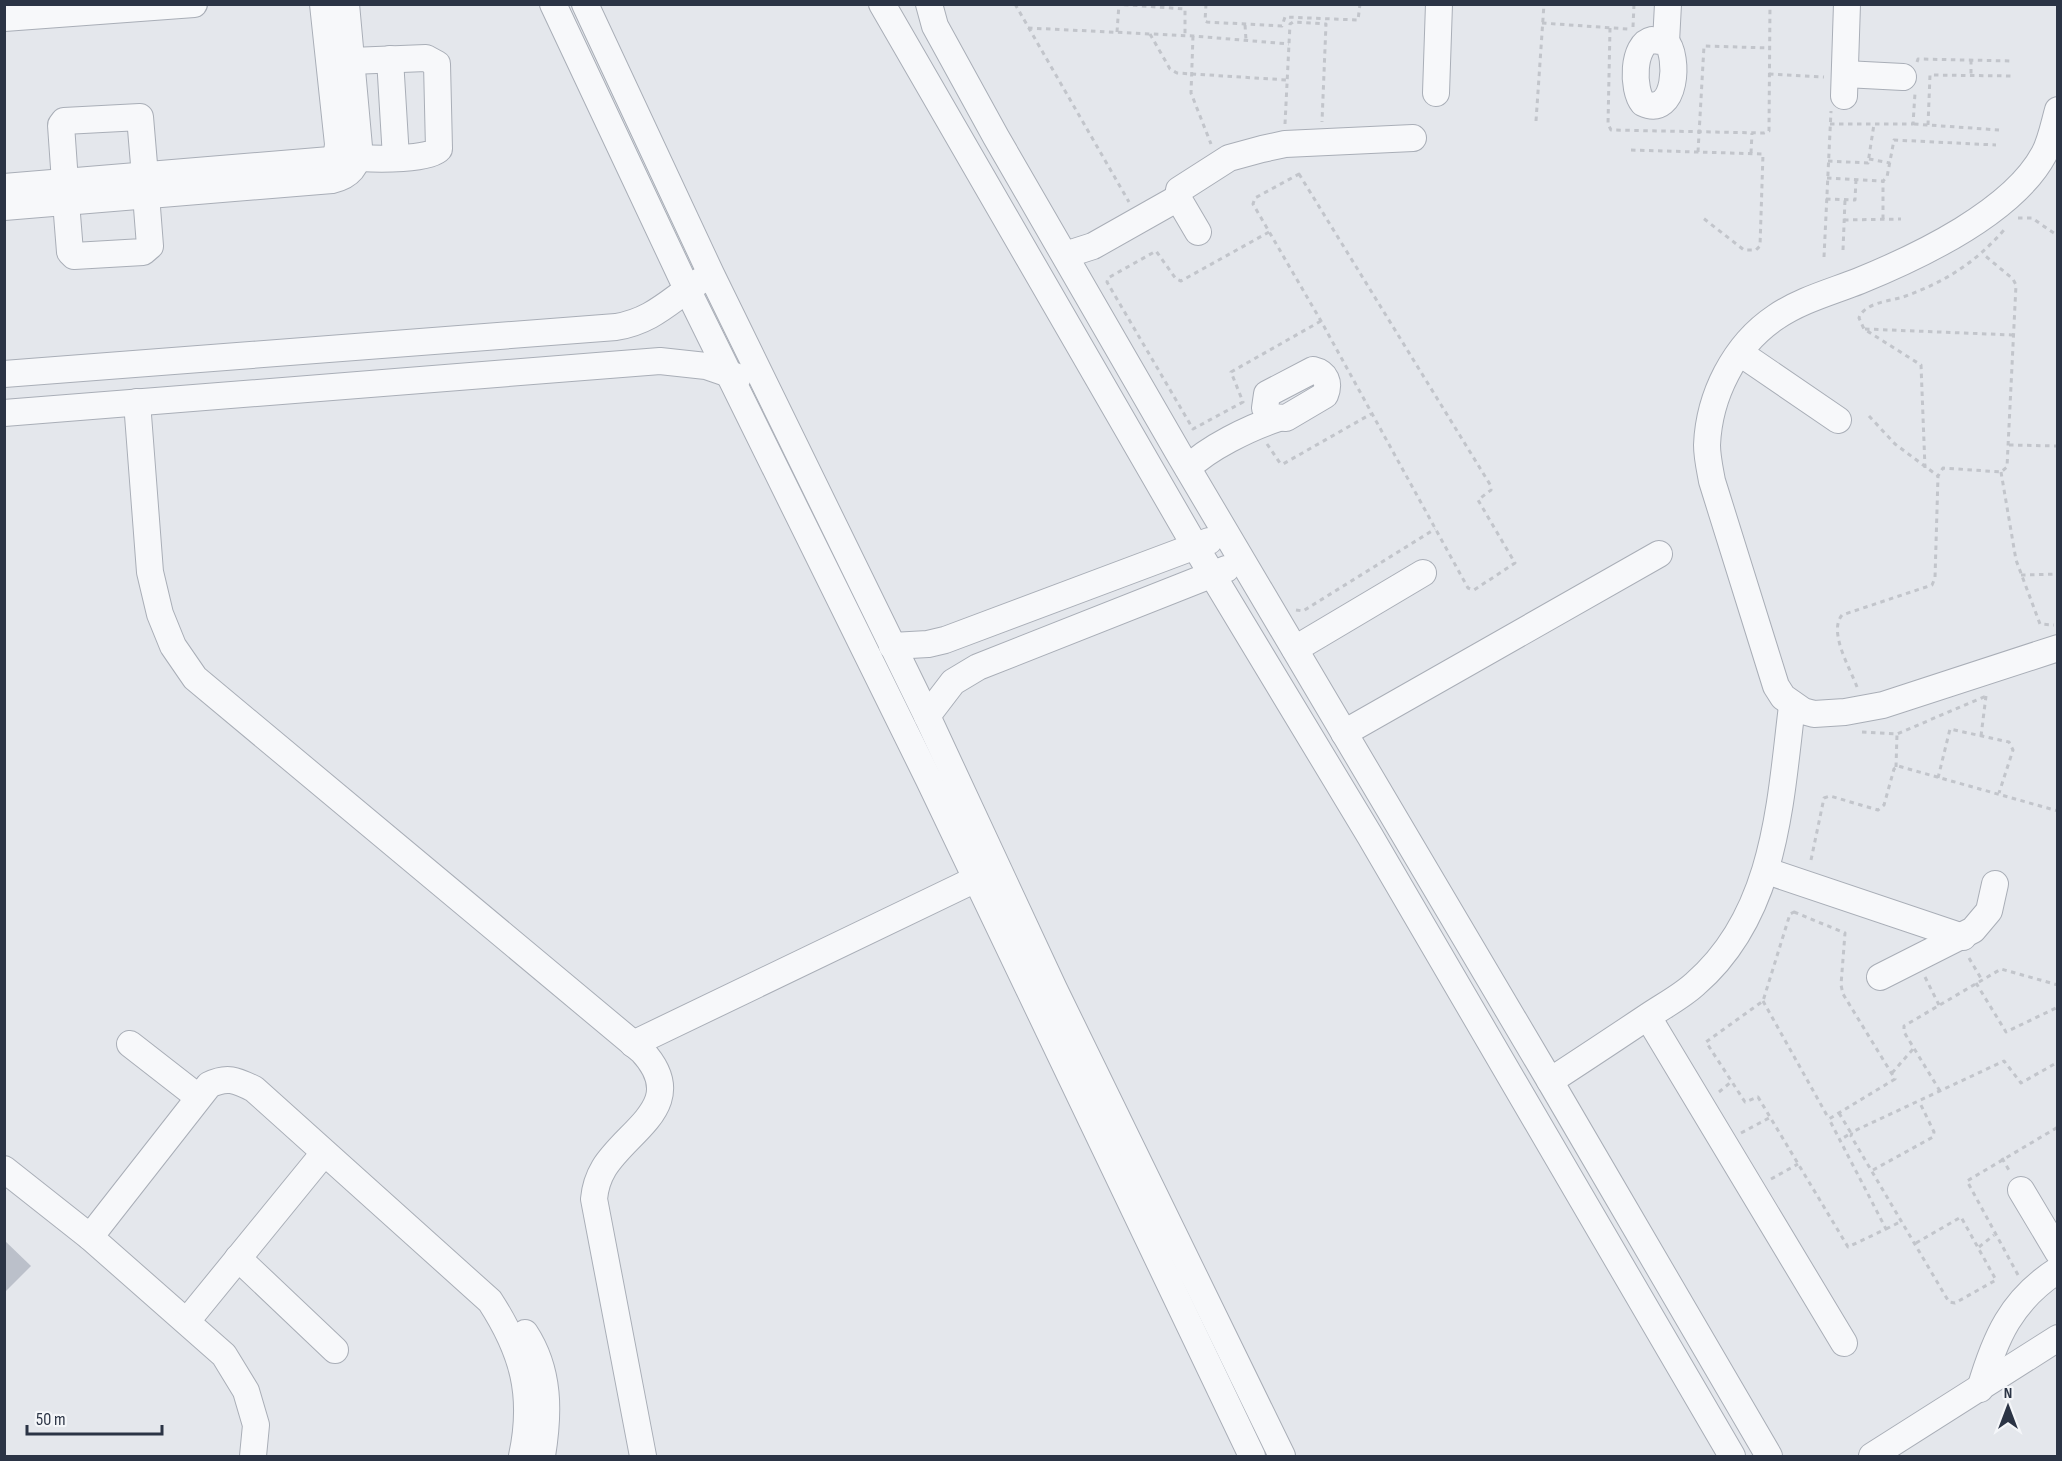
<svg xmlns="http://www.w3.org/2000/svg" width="2062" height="1461" viewBox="0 0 2062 1461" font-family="'Sofia Sans Condensed',sans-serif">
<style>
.building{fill:#bbc0ca}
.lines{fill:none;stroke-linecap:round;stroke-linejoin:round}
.minor-casing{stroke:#a9aeb7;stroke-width:28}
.path{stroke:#c2c5cb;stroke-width:3;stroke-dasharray:4.5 4.5;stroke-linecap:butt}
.minor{stroke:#f7f8fa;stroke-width:26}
</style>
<rect width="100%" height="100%" fill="#e4e7ec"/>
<!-- building -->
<polygon class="building" points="4,1240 31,1266 4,1293"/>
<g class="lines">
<!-- minor casing -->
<g class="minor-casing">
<g id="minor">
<polyline points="553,4 687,289 929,780 1252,1456"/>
<polyline points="585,4 711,274 927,716 1054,989 1282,1456"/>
<polyline points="882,4 1195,546 1370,836 1732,1456"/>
<polyline points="929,4 935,26 996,137 1178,452 1550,1081 1769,1456"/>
<polyline points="4,18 194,4"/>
<path d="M 1652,40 L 1666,42 C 1679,55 1677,119 1643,103 C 1632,90 1632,44 1652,40 Z"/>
<polyline points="1666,42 1668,4"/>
<polyline points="390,59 396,158"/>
<polyline points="1845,74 1903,77"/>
<polyline points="1436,93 1439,4"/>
<polyline points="1844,96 1847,4"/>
<path d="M 2058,110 C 2054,124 2051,141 2044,154 C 2013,212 1918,257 1859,281 C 1831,292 1801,300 1776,317 C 1734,345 1709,396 1707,445 C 1707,457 1710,470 1712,481 L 1776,686 L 1783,697 L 1803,711 L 1814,714 L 1845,712 L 1883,705 L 2058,648"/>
<path d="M 343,151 C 349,153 355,157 361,158 C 377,159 430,160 439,149 L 437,64 L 426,58 L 351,61"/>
<polyline points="65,182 61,125 64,121 140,117 145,176"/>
<polyline points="4,187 330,160 337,153 338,144 323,4"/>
<polyline points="66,202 70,252 74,256 143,252 150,246 146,195"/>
<path d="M 4,207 L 332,180 C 350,176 358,165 359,147 L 346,4"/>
<polyline points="1198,232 1178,198 1179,190 1229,158 1262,149 1285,144 1413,138"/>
<polyline points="1065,255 1093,246 1178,198"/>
<polyline points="1740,353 1838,420"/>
<path d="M 1313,370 C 1326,373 1330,383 1325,395 L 1286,418 L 1271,417 L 1265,408 L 1267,394 Z"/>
<path d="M 4,374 L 616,327 C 653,321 670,300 700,281"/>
<path d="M 137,402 L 150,572 L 160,614 L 173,646 L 195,678 L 642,1051 C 691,1104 628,1129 604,1168 C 598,1178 595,1188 594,1199 L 643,1456"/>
<polyline points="4,413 660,361 706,366 738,377"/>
<path d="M 1188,468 C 1208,448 1249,428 1276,419"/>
<polyline points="892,646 928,644 945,640 1209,541"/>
<polyline points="1295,649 1423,573"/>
<polyline points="927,716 953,682 978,667 1226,569"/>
<polyline points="1344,733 1659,554"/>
<polyline points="1767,871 1963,937"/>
<polyline points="1880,977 1973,930 1989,911 1995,884"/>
<polyline points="1648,1017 1844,1343"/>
<polyline points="130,1044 198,1097"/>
<polyline points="633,1044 976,879"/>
<path d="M 1550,1081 C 1584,1059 1617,1037 1650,1015 C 1665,1005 1682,996 1695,984 C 1776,914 1780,803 1792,706"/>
<polyline points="4,1169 90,1237 224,1355 246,1391 256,1425 253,1456"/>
<polyline points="2021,1190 2058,1252"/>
<path d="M 90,1237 L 209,1085 C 227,1076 236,1080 254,1089 L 490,1301 C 523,1352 535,1395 522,1456"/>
<polyline points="238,1258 335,1350"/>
<polyline points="187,1321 324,1153"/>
<path d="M 525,1333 C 550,1371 549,1413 542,1456"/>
<path d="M 1980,1389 C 1995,1338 2011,1300 2058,1270"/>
<polyline points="1872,1456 2058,1338"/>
</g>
</g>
<!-- path -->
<g class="path">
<polyline points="1015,4 1129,202"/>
<polyline points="1115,4 1185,9 1185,35"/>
<polyline points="1206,4 1205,21 1207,22 1282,26 1285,17 1358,20 1360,4"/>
<polyline points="1542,23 1628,29"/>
<polyline points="1245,25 1246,40"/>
<polyline points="1633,27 1634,4"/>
<polyline points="1028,28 1193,36 1289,44"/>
<polyline points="1610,28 1608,124 1611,130 1764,133 1769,131 1770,4"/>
<polyline points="1117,32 1119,4"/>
<polyline points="1150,34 1170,69 1177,73 1287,80"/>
<polyline points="1193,36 1191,93 1211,144"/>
<polyline points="1971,60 1971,75"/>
<polyline points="1917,62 1918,59 2013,61"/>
<polyline points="1769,74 1824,77"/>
<polyline points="1536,121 1544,4"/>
<polyline points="1285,124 1290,24 1293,22 1326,24 1322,122"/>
<polyline points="1830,124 1913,124 1915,93"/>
<polyline points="1914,124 1999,130"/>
<polyline points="1928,125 1930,75 2012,76"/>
<polyline points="1631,150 1763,154 1760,246 1756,250 1744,250 1703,218"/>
<polyline points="1698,152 1704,46 1770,48"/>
<polyline points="1751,153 1752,133"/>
<polyline points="1869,159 1890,163"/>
<polyline points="1828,161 1868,163 1874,124"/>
<polygon points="1299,174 1491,486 1491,490 1478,500 1515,563 1474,590 1468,588 1321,321 1253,204 1255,198"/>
<polyline points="1827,178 1883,181 1887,177 1894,140 1996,145"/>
<polyline points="1826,199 1855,200 1856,180"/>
<polyline points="2018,218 2032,218 2058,236"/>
<polyline points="1883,219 1883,181"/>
<polyline points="1844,220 1901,219"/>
<polyline points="1269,232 1181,281 1176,279 1156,251 1108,278 1107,282 1193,429 1243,402 1231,372 1321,321"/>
<polyline points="1843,250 1845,200"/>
<polyline points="1824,257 1831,111"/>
<polyline points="1865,329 2013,335"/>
<polyline points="1869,416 1895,444 1938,476"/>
<polyline points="1267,444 1280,463 1283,464 1371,414"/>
<polyline points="2009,445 2058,446"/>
<path d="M 1925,468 L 1921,365 L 1864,329 L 1859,318 C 1864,303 1889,301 1903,297 C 1945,282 1975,263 2004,230"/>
<polyline points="2001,472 2016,560 2040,624 2054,625"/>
<polyline points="2021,575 2058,574"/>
<polyline points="1296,610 1303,611 1435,529"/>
<path d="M 1857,687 C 1850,668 1828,632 1842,615 L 1932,585 L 1935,578 L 1938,476 L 1943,468 L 2001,472 L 2007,467 L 2016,285 L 2013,279 L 1983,254"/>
<polyline points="1862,732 1897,734 1986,696"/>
<polyline points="1981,736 1986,696"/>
<polyline points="1896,767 1897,734"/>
<polyline points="1938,778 1950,729 2009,742 2013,750 1999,793"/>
<polyline points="1811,860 1824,798 1830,796 1878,810 1884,805 1894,769 1898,766 2058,811"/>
<polygon points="1794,912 1845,933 1841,985 1843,994 1895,1079 1829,1119 1886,1229 1848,1247 1758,1097 1745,1102 1706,1042 1763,1001 1790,914"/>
<polyline points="1969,958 1982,980"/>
<polyline points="1925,977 1939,1005"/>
<polyline points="1976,983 2006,1032 2058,1007"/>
<polyline points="1763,1001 1829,1119"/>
<polyline points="1892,1073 1914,1048"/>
<polyline points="1940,1091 1904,1032 1904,1026 2001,969 2058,985"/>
<polyline points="1719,1092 1731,1082"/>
<polyline points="1839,1113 1851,1133 1840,1140"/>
<polyline points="1741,1133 1771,1117"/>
<polyline points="2002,1158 2010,1172"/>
<polyline points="1873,1170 1933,1137 1934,1132 1919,1101"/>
<polyline points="1771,1179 1798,1164"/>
<polyline points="1886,1229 1902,1221"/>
<polyline points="1916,1243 1961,1217 1996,1280 1955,1303 1949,1302 1851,1136 1852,1132 2004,1061 2021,1083 2058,1062"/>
<polyline points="1979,1247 1994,1235"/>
<polyline points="2018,1275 1967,1181 2058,1127"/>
</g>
<!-- minor -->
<use href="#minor" class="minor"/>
</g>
<!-- border -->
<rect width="2062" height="1461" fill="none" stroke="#2b3445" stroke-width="12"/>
<!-- north arrow -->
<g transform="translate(2008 1407)" stroke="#f4f6f9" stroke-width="4.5" paint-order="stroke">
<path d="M0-4.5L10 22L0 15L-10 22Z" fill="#2b3445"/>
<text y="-9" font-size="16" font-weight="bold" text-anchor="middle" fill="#2b3445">N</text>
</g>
<!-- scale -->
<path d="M27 1425v9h135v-9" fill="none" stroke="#2b3445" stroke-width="3"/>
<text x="36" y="1425" font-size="18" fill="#2b3445" stroke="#f4f6f9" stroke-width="4.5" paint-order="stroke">50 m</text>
</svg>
